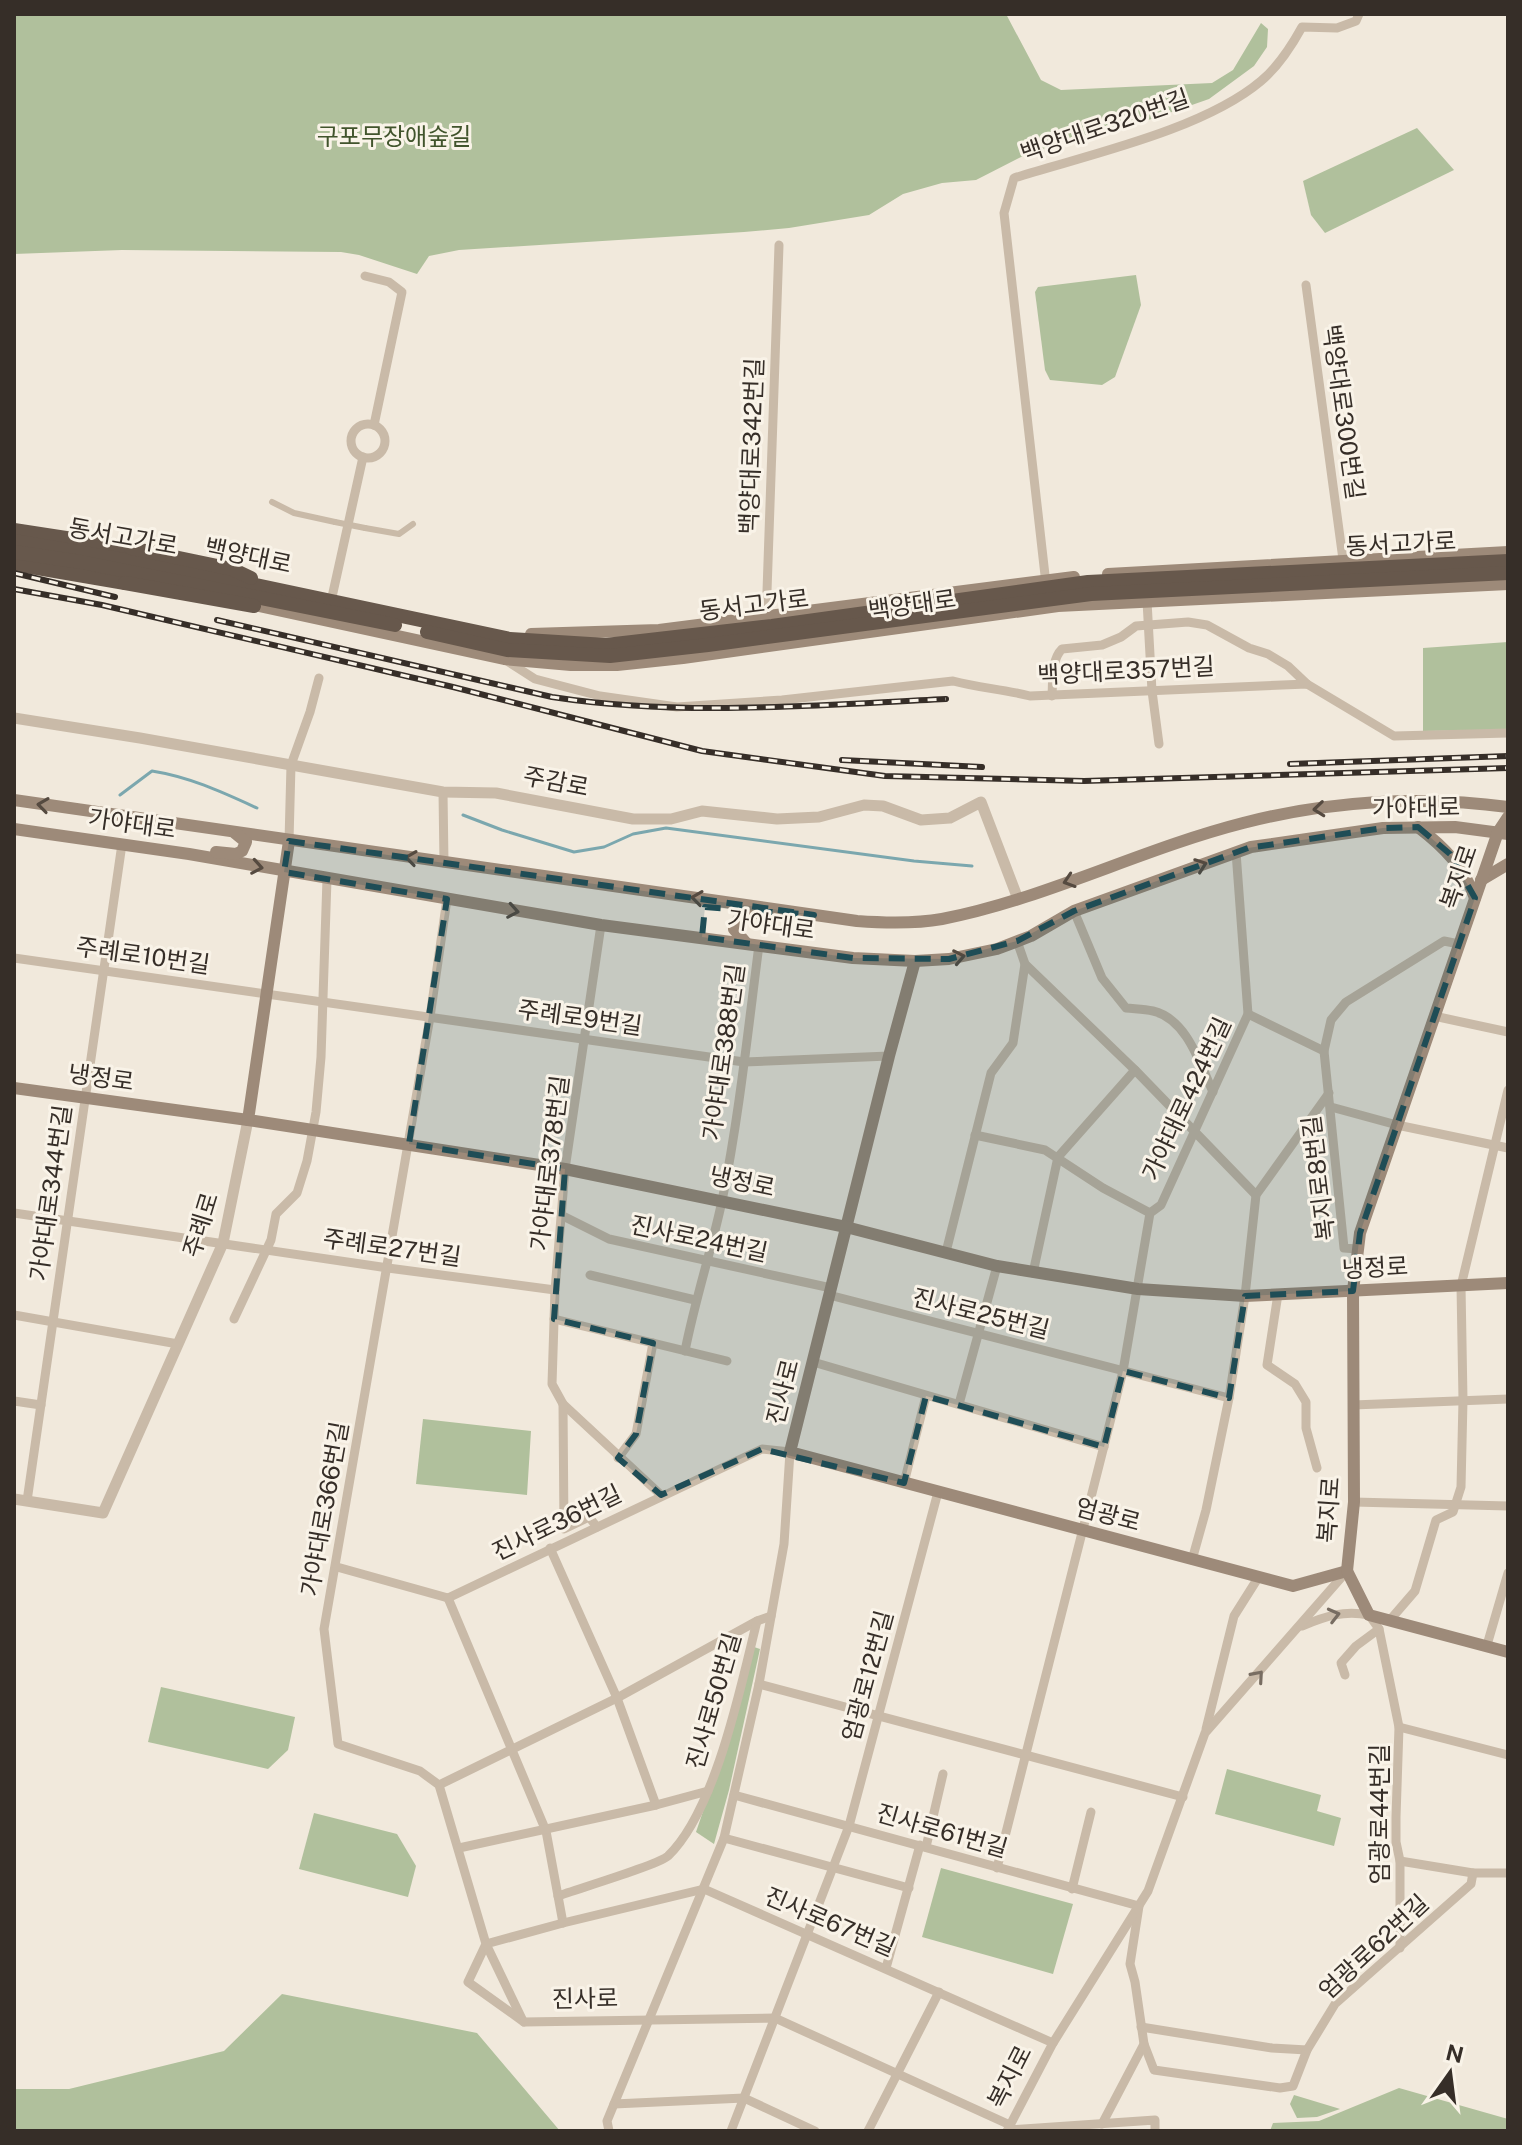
<svg xmlns="http://www.w3.org/2000/svg" width="1522" height="2145" viewBox="0 0 1522 2145" font-family="'Public Sans','Noto Sans KR',sans-serif">
<style>
.green{fill:#b0c09c}
.lines{fill:none;stroke-linecap:round;stroke-linejoin:round}
.stream{stroke:#7ba7ae;stroke-width:3}
.pedestrian{stroke:#c9baa8;stroke-width:6}
.minor{stroke:#c9baa8;stroke-width:9}
.tertiary{stroke:#c9baa8;stroke-width:11}
.secondary{stroke:#9d8a79;stroke-width:12}
.trunk{stroke:#67584c;stroke-width:14}
.rail-casing{stroke:#362e28;stroke-width:6}
.rail{stroke:#f9f3e8;stroke-width:3;stroke-dasharray:9;stroke-linecap:butt}
.pedestrian-bridge{stroke:#c9baa8;stroke-width:6}
.trunk-bridge{stroke:#67584c;stroke-width:14}
.oneway{stroke:#554a40}
.oneway2{stroke:#786d62}
.marked{fill:#1f4d56;fill-opacity:0.2;stroke:#1f4d56;stroke-width:6;stroke-dasharray:16 10;stroke-linejoin:round}
.labels{text-anchor:middle;stroke-width:6;stroke-linejoin:round;paint-order:stroke}
.street-label{font-size:24px;fill:#362e28;stroke:#f9f3e8}
.park-label{font-size:24px;fill:#41542c;stroke:#f9f3e8}
</style>
<rect width="100%" height="100%" fill="#f1e9dc"/>
<!-- green -->
<g class="green">
<polygon points="14,14 1006,14 1041,80 1061,90 1212,83 1233,70 1261,23 1268,29 1267,47 1254,66 1209,99 1152,119 1069,139 1021,157 976,180 942,183 903,194 869,215 789,228 744,232 459,250 429,256 417,274 359,255 341,252 122,250 14,254"/>
<polygon points="1417,128 1454,170 1325,233 1311,215 1303,181"/>
<polygon points="1136,275 1141,305 1115,377 1102,385 1050,380 1045,370 1035,292 1038,287"/>
<polygon points="1508,642 1508,730 1423,731 1423,648"/>
<polygon points="423,1419 531,1431 527,1495 416,1484"/>
<polygon points="754,1647 760,1649 729,1790 714,1844 696,1832 736,1715"/>
<polygon points="161,1687 295,1717 288,1750 268,1769 148,1742"/>
<polygon points="1227,1769 1321,1795 1317,1811 1341,1818 1334,1846 1215,1814"/>
<polygon points="314,1813 397,1834 416,1866 408,1897 299,1869"/>
<polygon points="941,1868 1073,1904 1053,1974 922,1937"/>
<polygon points="282,1994 477,2033 560,2131 14,2131 14,2089 69,2089 224,2051"/>
<polygon points="1399,2088 1508,2119 1508,2131 1270,2131 1273,2123 1319,2121"/>
<polygon points="1294,2095 1337,2108 1340,2109 1317,2117 1297,2118 1290,2104"/>
</g>
<g class="lines">
<!-- stream -->
<g class="stream">
<path d="M 120,795 L 152,771 C 190,777 222,792 257,808"/>
<polyline points="463,815 502,830 574,852 604,847 633,834 666,828 914,861 972,866"/>
</g>
<!-- pedestrian -->
<g class="pedestrian">
<polyline points="272,502 294,513 335,522"/>
<polyline points="365,528 399,534 413,524"/>
</g>
<!-- minor -->
<g class="minor">
<polyline points="365,276 389,282 402,292 374,425"/>
<polyline points="1306,285 1344,567"/>
<circle cx="368" cy="441" r="17"/>
<path d="M 1046,584 L 1004,213 L 1014,178 C 1087,155 1203,130 1261,81 C 1279,66 1291,47 1302,27 L 1337,28 L 1356,21 L 1359,14"/>
<polyline points="1147,601 1152,691 1159,744"/>
<polyline points="330,606 363,457"/>
<polyline points="766,620 779,245"/>
<path d="M 507,661 L 535,679 L 600,696 L 677,707 L 782,700 L 953,681 C 979,688 1003,689 1030,696 L 1307,684 L 1394,736 L 1508,733"/>
<path d="M 1052,696 C 1053,680 1051,660 1062,649 L 1102,645 L 1121,637 L 1136,626 L 1188,622 L 1207,625 L 1249,648 L 1268,654 L 1288,666 L 1307,684"/>
<polyline points="443,792 444,863"/>
<polyline points="289,841 291,765 310,712 319,678"/>
<polyline points="447,899 430,1017 324,1629 338,1744 420,1771 439,1785 486,1944 468,1982 524,2022"/>
<path d="M 1074,911 L 1102,978 L 1126,1008 C 1135,1009 1144,1009 1153,1011 C 1187,1019 1200,1064 1213,1092"/>
<polyline points="601,925 565,1169 555,1290 552,1384 563,1404 661,1495"/>
<polyline points="1017,941 1025,964 1135,1070 1256,1195"/>
<polyline points="14,958 744,1062 889,1056"/>
<polyline points="1248,1014 1324,1051"/>
<polyline points="1434,1016 1508,1032"/>
<polyline points="1331,1107 1397,1125 1508,1148"/>
<polyline points="975,1135 1045,1150 1103,1188 1150,1213"/>
<polyline points="14,1213 388,1268 555,1290"/>
<polyline points="563,1216 609,1239 831,1288"/>
<polyline points="1357,1249 1344,1248 1324,1051 1331,1020 1346,1002 1444,941 1459,944"/>
<polyline points="946,1252 991,1073 1013,1043 1025,964"/>
<polyline points="1033,1273 1058,1157 1135,1070"/>
<polyline points="590,1275 695,1300"/>
<polyline points="1278,1294 1267,1365 1295,1384 1306,1402 1306,1428 1317,1468"/>
<polyline points="829,1295 1229,1398"/>
<polyline points="14,1315 178,1344"/>
<polyline points="234,1319 271,1240 276,1214 297,1193 307,1161 316,1112 321,1057 327,879"/>
<polyline points="554,1319 727,1361"/>
<path d="M 685,1351 C 695,1300 711,1252 722,1201 C 739,1117 748,1030 759,945"/>
<polyline points="813,1362 1104,1447"/>
<polyline points="14,1401 41,1405"/>
<polyline points="563,1404 564,1529 589,1517 597,1527"/>
<polyline points="959,1404 997,1266"/>
<polyline points="1353,1405 1508,1399"/>
<polyline points="618,1458 636,1434 653,1343"/>
<polyline points="904,1483 926,1396"/>
<polyline points="27,1501 122,844"/>
<polyline points="1354,1502 1508,1506"/>
<polyline points="550,1548 617,1698 656,1805"/>
<polyline points="1192,1560 1206,1510 1229,1398 1245,1296 1256,1195 1329,1093"/>
<polyline points="337,1567 448,1598 762,1449 790,1452 784,1544 759,1684 724,1838 607,2121 609,2131"/>
<polyline points="448,1598 546,1831 563,1923"/>
<polyline points="1390,1620 1415,1591 1436,1520 1453,1512 1461,1487 1463,1400 1461,1286 1508,1090"/>
<path d="M 1302,1626 C 1326,1616 1344,1610 1369,1615 L 1379,1629 L 1399,1727 L 1396,1817 L 1396,1842 L 1400,1861 L 1400,1948"/>
<polyline points="1487,1645 1508,1573"/>
<polyline points="1345,1675 1341,1663 1356,1646 1379,1629"/>
<polyline points="759,1684 1183,1797"/>
<polyline points="1399,1727 1508,1755"/>
<polyline points="1206,1729 1234,1616 1258,1578"/>
<polyline points="439,1785 617,1698 757,1621 771,1616"/>
<polyline points="734,1795 1139,1906 1130,1964 1135,1982 1144,2044 1102,2124"/>
<polyline points="724,1838 909,1888"/>
<polyline points="926,1847 943,1774"/>
<polyline points="459,1848 656,1805 708,1791"/>
<polyline points="1400,1861 1473,1873 1508,1873"/>
<polyline points="997,1868 1123,1371 1150,1213 1161,1205 1248,1014 1236,852"/>
<polyline points="1072,1889 1091,1812"/>
<path d="M 558,1896 C 577,1889 658,1865 668,1856 C 716,1810 741,1685 757,1621"/>
<polyline points="886,1968 920,1845"/>
<polyline points="522,2019 486,1944 563,1923 704,1889 1053,2043"/>
<polyline points="524,2022 775,2018 1010,2125"/>
<polyline points="1141,2027 1272,2048 1307,2050"/>
<polyline points="1144,2044 1154,2070 1280,2088 1293,2086 1307,2050 1335,2004 1471,1884 1473,1873"/>
<polyline points="614,2104 744,2098 815,2131"/>
<polyline points="1008,2130 1155,2120 1155,2131"/>
<polyline points="731,2131 849,1826 938,1492"/>
<polyline points="868,2131 939,1992"/>
<polyline points="1007,2131 1053,2043 1148,1891 1205,1733 1347,1571"/>
</g>
<!-- tertiary -->
<g class="tertiary">
<polyline points="14,718 140,738 443,792 496,793 633,819 671,819 702,811 777,819 819,817 864,805 883,806 921,820 950,818 981,802 1018,899"/>
<polyline points="14,1499 103,1513 223,1243 248,1120"/>
</g>
<!-- secondary -->
<g class="secondary">
<polyline points="1108,574 1508,552"/>
<polyline points="245,603 504,659 571,665 617,665 683,658 1058,606 1508,584"/>
<polyline points="531,634 659,630 1074,577"/>
<path d="M 14,800 L 857,921 C 885,923 914,924 942,919 C 1045,899 1141,849 1243,823 C 1328,801 1421,795 1508,807"/>
<path d="M 1418,827 C 1444,847 1464,867 1475,898"/>
<polyline points="14,829 189,854 601,925 853,958 915,961 949,959 997,949 1031,936 1074,911 1251,847 1383,828 1455,827 1508,834"/>
<polyline points="216,852 236,854 242,851 246,842 235,833"/>
<polyline points="1481,880 1508,864"/>
<path d="M 746,943 L 734,929 C 738,915 745,912 759,913"/>
<polyline points="915,961 889,1056 790,1452 1293,1586 1347,1571"/>
<polyline points="14,1088 248,1120 565,1169 846,1227 997,1266 1138,1289 1245,1296 1508,1283"/>
<polyline points="248,1120 289,841"/>
<polyline points="1347,1571 1354,1502 1353,1291 1360,1233 1498,832 1508,817"/>
<polyline points="1347,1571 1369,1615 1508,1652"/>
</g>
<!-- trunk -->
<g class="trunk">
<polyline points="14,530 131,548"/>
<polyline points="14,564 125,583"/>
</g>
<!-- rail casing -->
<g class="rail-casing">
<g id="rail">
<polyline points="14,573 115,597"/>
<polyline points="14,589 102,605 453,687 702,751 885,776 1084,781 1508,768"/>
<path d="M 217,620 L 552,697 C 683,717 814,705 946,699"/>
<polyline points="842,760 982,767"/>
<polyline points="1290,764 1508,756"/>
</g>
</g>
<!-- rail -->
<use href="#rail" class="rail"/>
<!-- pedestrian-bridge -->
<polyline class="pedestrian-bridge" points="335,522 365,528"/>
<!-- trunk-bridge -->
<g class="trunk-bridge">
<polyline points="14,541 194,572 510,639 606,645 772,626 1088,582 1508,561"/>
<polyline points="131,548 232,569 251,578"/>
<polyline points="14,552 81,562 395,625"/>
<polyline points="125,583 254,606"/>
<polyline points="427,632 507,650 610,656 708,645 1091,594 1508,573"/>
</g>
</g>
<!-- one-way arrows -->
<defs><path id="oneway-chevron" d="M-2-3.5L2.5 0L-2 3.5" fill="none" stroke-width="1.6" stroke-linecap="round" stroke-linejoin="round" transform="scale(2)"/></defs>
<g class="oneway">
<use href="#oneway-chevron" transform="translate(43 805) rotate(-172)"/>
<use href="#oneway-chevron" transform="translate(1319 809) rotate(174)"/>
<use href="#oneway-chevron" transform="translate(411 858) rotate(-172)"/>
<use href="#oneway-chevron" transform="translate(1201 865) rotate(-20)"/>
<use href="#oneway-chevron" transform="translate(257 867) rotate(10)"/>
<use href="#oneway-chevron" transform="translate(1069 881) rotate(162)"/>
<use href="#oneway-chevron" transform="translate(697 898) rotate(-172)"/>
<use href="#oneway-chevron" transform="translate(513 911) rotate(10)"/>
<use href="#oneway-chevron" transform="translate(959 957) rotate(-11)"/>
</g>
<g class="oneway2">
<use href="#oneway-chevron" transform="translate(1334 1615) rotate(-14)"/>
<use href="#oneway-chevron" transform="translate(1258 1676) rotate(-49)"/>
</g>
<!-- marked area -->
<path class="marked" d="M 1418,827 L 1450,854 L 1475,898 L 1360,1233 L 1353,1291 L 1245,1296 L 1229,1398 L 1123,1371 L 1104,1447 L 926,1396 L 904,1483 L 762,1449 L 661,1495 L 618,1458 L 636,1434 L 653,1343 L 554,1319 L 565,1169 L 409,1144 L 447,899 L 284,872 L 289,841 L 814,915 L 705,907 L 702,937 L 853,958 L 949,959 L 1017,941 L 1074,911 L 1248,848 L 1383,828 Z"/>
<g class="labels">
<!-- street labels -->
<g class="street-label">
<text transform="translate(1105 126) rotate(-19)" y="8">백양대로320번길</text>
<text transform="translate(1343 412) rotate(82)" y="8">백양대로300번길</text>
<text transform="translate(752 446) rotate(-88)" y="8">백양대로342번길</text>
<text transform="translate(123 537) rotate(10)" y="8">동서고가로</text>
<text transform="translate(1401 544) rotate(-3)" y="8">동서고가로</text>
<text transform="translate(248 556) rotate(12)" y="8">백양대로</text>
<text transform="translate(754 605) rotate(-7)" y="8">동서고가로</text>
<text transform="translate(912 605) rotate(-8)" y="8">백양대로</text>
<text transform="translate(1126 671) rotate(-3)" y="8">백양대로357번길</text>
<text transform="translate(556 782) rotate(11)" y="8">주감로</text>
<text transform="translate(1416 808) rotate(-1)" y="8">가야대로</text>
<text transform="translate(132 824) rotate(8)" y="8">가야대로</text>
<text transform="translate(1459 877) rotate(-71)" y="8">복지로</text>
<text transform="translate(771 925) rotate(8)" y="8">가야대로</text>
<text transform="translate(143 956) rotate(8)" y="8">주례로10번길</text>
<text transform="translate(580 1018) rotate(8)" y="8">주례로9번길</text>
<text transform="translate(724 1052) rotate(-82)" y="8">가야대로388번길</text>
<text transform="translate(101 1078) rotate(8)" y="8">냉정로</text>
<text transform="translate(1187 1099) rotate(-65)" y="8">가야대로424번길</text>
<text transform="translate(550 1163) rotate(-83)" y="8">가야대로378번길</text>
<text transform="translate(1319 1178) rotate(-97)" y="8">복지로8번길</text>
<text transform="translate(742 1182) rotate(12)" y="8">냉정로</text>
<text transform="translate(51 1193) rotate(-82)" y="8">가야대로344번길</text>
<text transform="translate(201 1225) rotate(-73)" y="8">주례로</text>
<text transform="translate(699 1239) rotate(12)" y="8">진사로24번길</text>
<text transform="translate(392 1248) rotate(8)" y="8">주례로27번길</text>
<text transform="translate(1375 1268) rotate(-3)" y="8">냉정로</text>
<text transform="translate(981 1314) rotate(14)" y="8">진사로25번길</text>
<text transform="translate(783 1392) rotate(-76)" y="8">진사로</text>
<text transform="translate(325 1509) rotate(-80)" y="8">가야대로366번길</text>
<text transform="translate(1329 1510) rotate(-86)" y="8">복지로</text>
<text transform="translate(1108 1515) rotate(15)" y="8">엄광로</text>
<text transform="translate(557 1523) rotate(-26)" y="8">진사로36번길</text>
<text transform="translate(868 1676) rotate(-75)" y="8">엄광로12번길</text>
<text transform="translate(714 1701) rotate(-74)" y="8">진사로50번길</text>
<text transform="translate(1380 1814) rotate(-90)" y="8">엄광로44번길</text>
<text transform="translate(942 1831) rotate(16)" y="8">진사로61번길</text>
<text transform="translate(830 1922) rotate(23)" y="8">진사로67번길</text>
<text transform="translate(1374 1947) rotate(-43)" y="8">엄광로62번길</text>
<text transform="translate(585 1999) rotate(-1)" y="8">진사로</text>
<text transform="translate(1010 2077) rotate(-63)" y="8">복지로</text>
</g>
<!-- park labels -->
<g class="park-label">
<text x="394" y="145">구포무장애숲길</text>
</g>
</g>
<!-- border -->
<rect width="1522" height="2145" fill="none" stroke="#362e28" stroke-width="32"/>
<!-- north arrow -->
<g transform="translate(1450 2073) rotate(14)" stroke="#f9f3e8" stroke-width="6" paint-order="stroke">
<path d="M0-6L14 30L0 20L-14 30Z" fill="#362e28"/>
<text y="-12" font-size="22" font-weight="bold" text-anchor="middle" fill="#362e28">N</text>
</g>
</svg>
